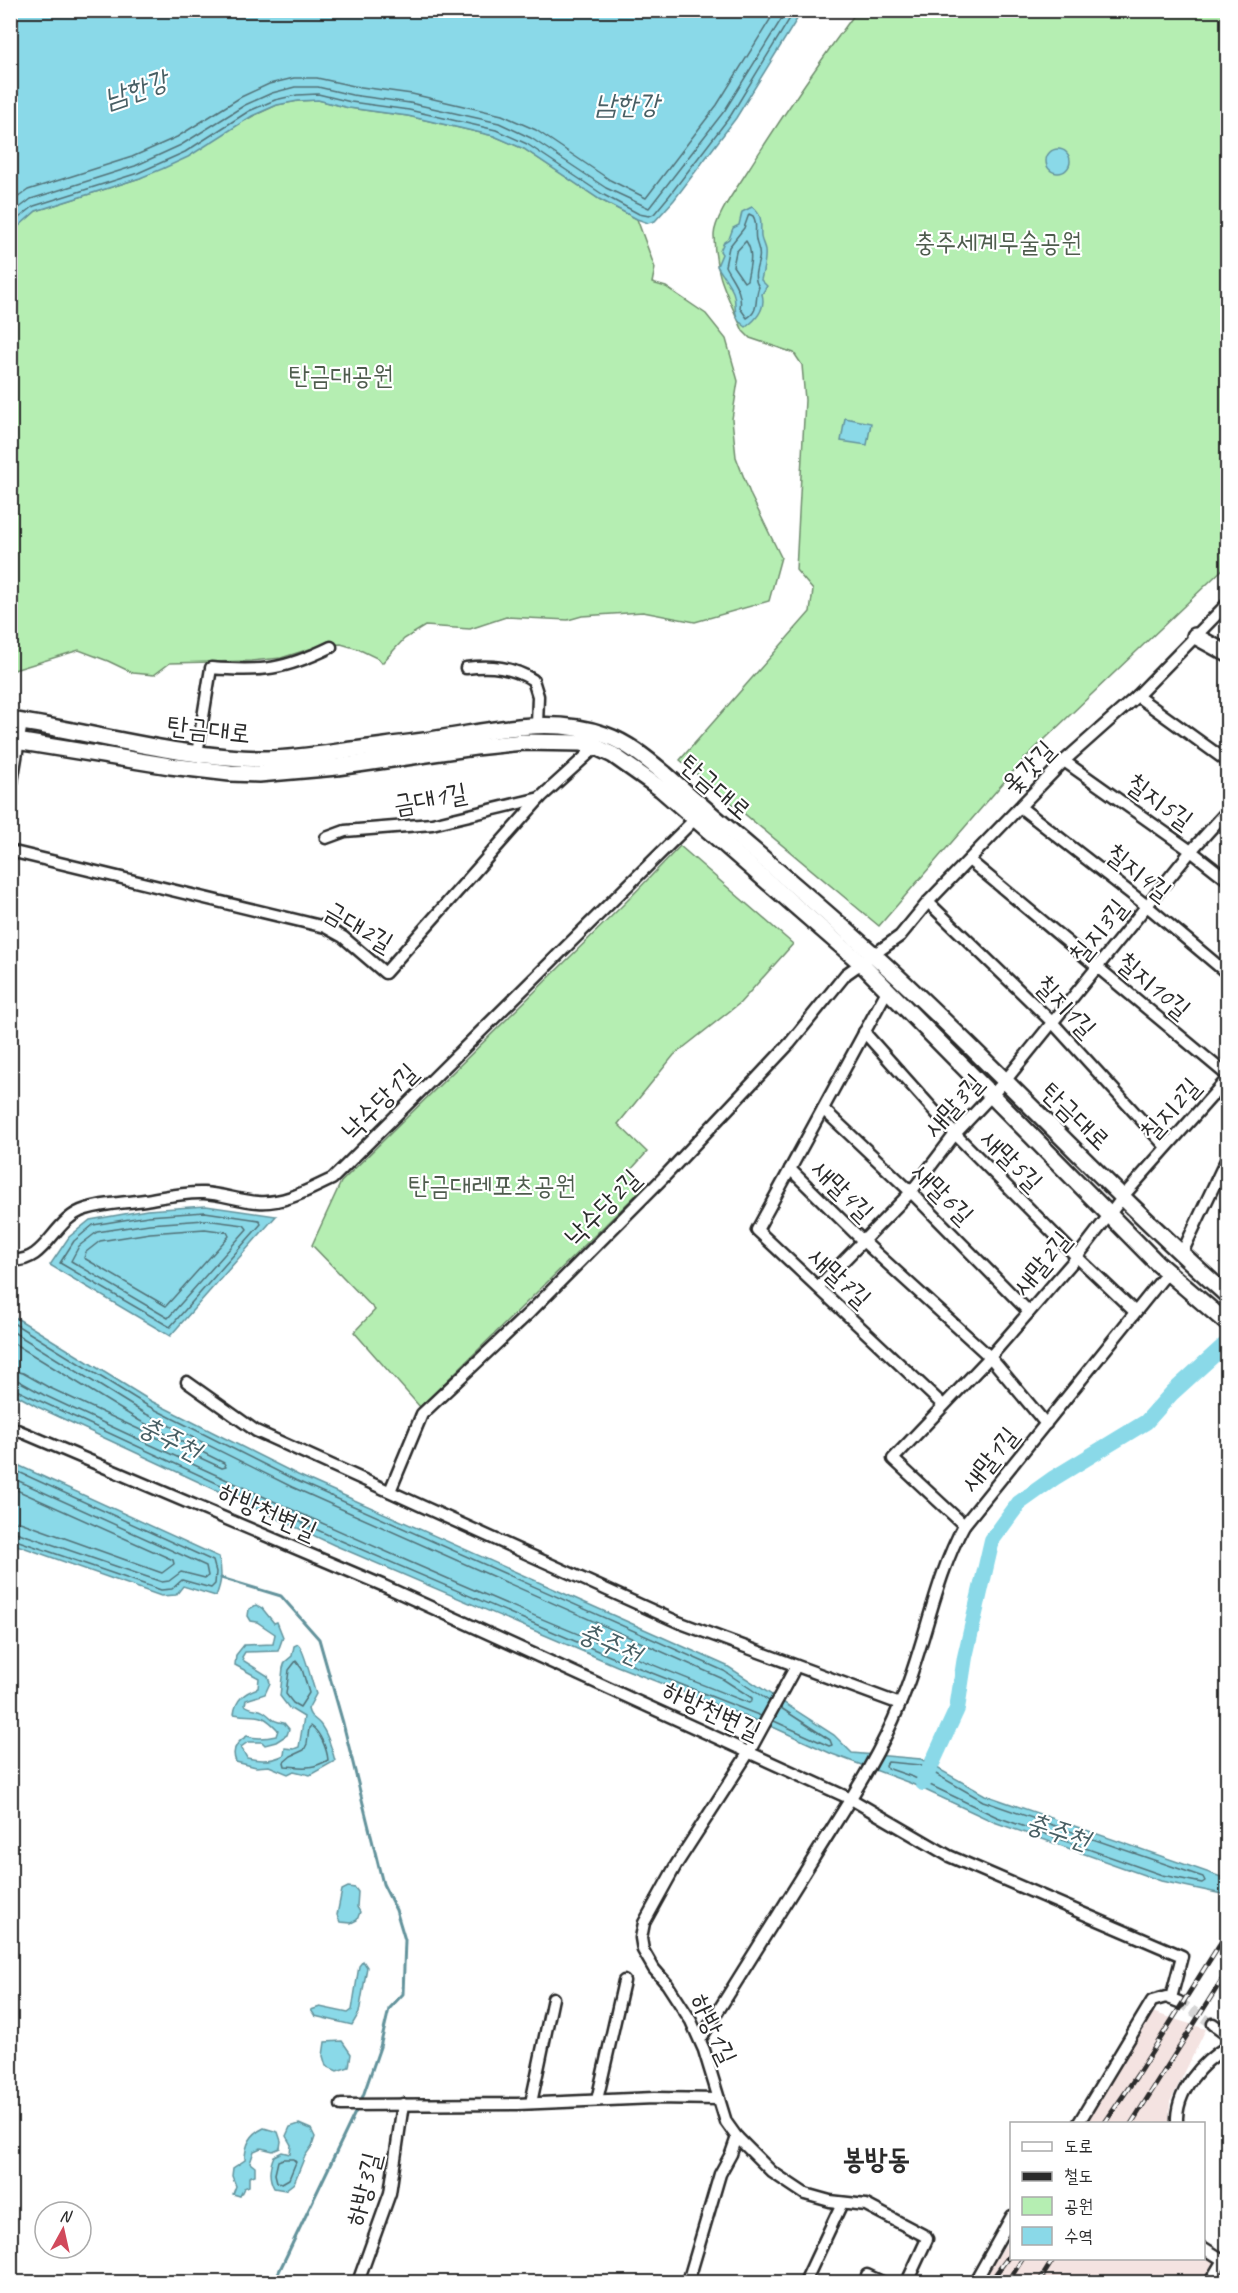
<svg xmlns="http://www.w3.org/2000/svg" width="1238" height="2293" viewBox="0 0 1238 2293" font-family="Caveat,'Poor Story',sans-serif">
<style>
.built{fill:#f4e3e1}
.green{fill:#b5eeb2;stroke:#708c6e;stroke-width:1.5}
.water{fill:#8ad9e8;stroke:#64939c;stroke-width:1.5}
.lines{fill:none;stroke-linecap:round;stroke-linejoin:round}
.shore{stroke:#517177;stroke-width:1.5}
.stream{stroke:#64939c;stroke-width:3}
.river{stroke:#8ad9e8;stroke-width:16}
.street-tunnel{stroke:#d5d5d5;stroke-width:10;stroke-dasharray:10 5;stroke-linecap:butt}
.street-casing{stroke:#2b2b2b;stroke-width:15}
.secondary-casing{stroke:#2b2b2b;stroke-width:20}
.street{stroke:#fff;stroke-width:10}
.secondary{stroke:#fff;stroke-width:15}
.rail-casing{stroke:#2b2b2b;stroke-width:5}
.rail{stroke:#fff;stroke-width:3;stroke-dasharray:9;stroke-linecap:butt}
.labels{text-anchor:middle;stroke-width:4.5;stroke-linejoin:round;paint-order:stroke}
.park-label{font-size:26px;fill:#4e5c4d;stroke:#fff}
.street-label{font-size:26px;fill:#2b2b2b;stroke:#fff}
.water-label{font-size:27px;font-style:italic;fill:#485f64;stroke:#fff}
.quarter-label{font-size:28px;font-weight:bold;fill:#2b2b2b;stroke:#fff}
</style>
<rect width="100%" height="100%" fill="#fff"/>
<filter id="ink" filterUnits="userSpaceOnUse"><feTurbulence type="fractalNoise" baseFrequency=".0167" numOctaves="2"/><feDisplacementMap in="SourceGraphic" scale="12" xChannelSelector="R" yChannelSelector="G"/><feConvolveMatrix kernelMatrix="1 2 1 2 8 2 1 2 1" color-interpolation-filters="sRGB"/></filter>
<g filter="url(#ink)">
<!-- built -->
<g class="built">
<polygon points="1152,2012 1206,2029 1170,2102 1169,2123 1083,2124"/>
<polygon points="1011,2237 1012,2258 1204,2258 1204,2247 1220,2258 1203,2282 1139,2282 1133,2280 1129,2282 981,2282"/>
</g>
<!-- green -->
<g class="green">
<path d="M 857,11 L 1227,11 L 1227,565 L 1024,759 L 879,926 L 680,760 L 810,612 L 813,590 L 796,570 L 805,400 L 802,365 L 794,353 L 750,338 L 743,331 C 728,297 714,273 714,235 C 715,218 734,192 743,178 C 779,121 817,65 857,11 Z"/>
<polygon points="318,100 349,108 408,116 494,136 524,149 599,199 637,219 655,268 652,283 666,287 706,314 726,339 738,381 732,419 736,457 751,496 781,557 769,601 695,622 643,612 582,616 568,620 506,617 470,629 425,626 404,639 382,663 379,659 358,649 341,644 319,646 281,658 251,661 170,663 154,675 133,673 108,661 79,650 11,671 10,233 36,211 140,178 253,116 277,105 298,101"/>
<polygon points="680,846 793,944 740,1003 674,1055 618,1124 647,1152 629,1172 645,1186 420,1407 354,1332 375,1310 312,1245 341,1182 625,903"/>
</g>
<!-- water -->
<g class="water">
<polygon points="20,11 20,10 802,11 736,118 674,200 655,221 648,223 637,219 599,199 524,149 494,136 408,116 349,108 318,100 298,101 277,105 252,116 188,157 162,169 140,178 36,211 11,233 10,16"/>
<circle cx="1058" cy="161" r="12"/>
<path d="M 752,207 C 764,216 760,223 761,237 C 762,243 765,246 765,251 C 766,260 763,272 761,280 L 767,286 L 762,294 C 766,308 757,319 746,327 C 730,316 738,306 733,292 C 729,283 722,274 717,266 L 722,254 L 720,251 L 724,242 L 729,239 L 733,228 L 739,225 L 742,212 Z"/>
<polygon points="845,418 871,423 867,445 841,441"/>
<polygon points="206,1206 276,1216 170,1336 50,1265 69,1237 90,1220 147,1210"/>
<polygon points="10,1314 151,1401 298,1475 727,1666 834,1735 852,1753 921,1759 985,1795 1227,1879 1227,1895 1161,1881 994,1822 910,1783 832,1754 775,1728 617,1666 334,1545 38,1407 11,1392"/>
<path d="M 11,1462 L 219,1557 C 222,1572 222,1582 216,1596 L 183,1586 L 176,1595 L 161,1596 L 11,1543 Z"/>
<path d="M 256,1605 L 262,1608 L 274,1623 L 277,1622 L 283,1637 L 278,1651 L 245,1652 L 242,1657 L 244,1661 L 268,1676 L 270,1683 L 265,1694 L 246,1700 L 245,1705 C 251,1710 258,1708 264,1712 C 273,1718 271,1721 284,1723 L 289,1729 L 287,1735 L 276,1742 L 265,1745 L 262,1742 L 248,1742 L 241,1747 L 247,1758 C 259,1761 273,1761 284,1755 L 285,1748 L 294,1749 L 299,1747 L 304,1717 L 289,1708 L 280,1696 L 283,1668 L 285,1662 L 292,1656 L 294,1646 L 298,1644 C 304,1648 312,1684 316,1694 L 308,1709 C 310,1718 314,1717 320,1724 C 328,1734 332,1749 335,1761 L 310,1775 L 294,1771 L 288,1774 L 269,1766 L 256,1767 L 236,1762 C 231,1750 236,1742 247,1736 C 256,1739 267,1738 276,1736 L 278,1730 C 258,1709 257,1719 234,1714 C 236,1699 244,1693 258,1688 L 259,1678 L 235,1665 L 236,1655 L 244,1645 L 273,1644 L 275,1634 L 257,1622 L 251,1621 L 248,1616 L 249,1609 Z"/>
<polygon points="348,1887 355,1888 358,1892 357,1907 360,1912 357,1920 351,1923 340,1922 337,1915 342,1890"/>
<polygon points="363,1961 367,1967 359,2013 352,2025 315,2016 311,2010 320,2007 348,2013 352,2010 359,1966"/>
<polygon points="342,2041 351,2054 349,2067 337,2071 326,2066 323,2056 325,2042"/>
<path d="M 299,2124 L 311,2129 L 315,2137 L 312,2146 L 305,2156 L 294,2183 L 285,2190 L 274,2188 C 268,2177 269,2167 274,2156 L 282,2152 L 290,2154 L 291,2145 L 286,2136 L 290,2127 Z"/>
<path d="M 264,2128 L 278,2132 L 281,2141 L 280,2148 L 273,2151 L 261,2148 L 254,2151 L 250,2163 L 255,2167 L 255,2175 L 249,2177 L 249,2186 L 244,2188 L 240,2196 L 233,2194 L 236,2186 L 232,2176 L 233,2168 L 245,2160 C 245,2145 250,2134 264,2128 Z"/>
</g>
<g class="lines">
<!-- shore -->
<g class="shore">
<polyline points="10,203 28,190 132,157 177,137 241,97 269,84 294,78 317,78 354,86 412,94 502,115 536,130 610,180 646,198 717,105 776,10"/>
<path d="M 749,214 L 753,216 C 758,224 754,231 756,240 C 757,247 761,251 759,259 C 757,269 752,277 759,287 C 754,298 760,311 747,318 L 740,308 C 743,291 732,280 725,266 L 729,247 L 744,228 Z"/>
<polyline points="10,215 31,199 135,166 181,145 245,105 272,93 295,87 318,87 352,95 410,103 499,123 531,138 606,188 649,208 725,110 787,10"/>
<polyline points="10,225 34,206 138,173 185,152 249,111 275,100 297,95 318,94 351,102 409,110 496,130 527,144 602,194 639,214 649,216 654,214 669,196 731,115 795,10"/>
<path d="M 746,241 C 754,253 750,265 747,280 L 744,282 L 733,266 L 736,252 Z"/>
<polygon points="205,1212 259,1220 261,1224 170,1327 60,1263 74,1241 93,1225 148,1216"/>
<polygon points="205,1220 244,1225 247,1229 168,1318 71,1261 79,1246 97,1232 149,1224"/>
<polygon points="205,1229 227,1232 229,1236 166,1306 84,1258 86,1252 100,1241 150,1233"/>
<polyline points="10,1321 148,1406 295,1480 724,1671 769,1701"/>
<path d="M 10,1330 L 144,1413 L 292,1487 L 721,1678 L 752,1698 L 752,1701 L 749,1703 C 510,1610 276,1504 44,1395 L 19,1381 L 10,1379"/>
<polyline points="10,1341 140,1421 224,1463 226,1467 222,1468 48,1387 23,1373 10,1370"/>
<polyline points="10,1387 337,1539 619,1660 761,1716"/>
<polyline points="10,1468 213,1561 216,1572 215,1584 211,1588 182,1580 172,1589 161,1590 10,1538"/>
<polyline points="10,1477 206,1566 208,1576 205,1578 181,1572 169,1581 162,1582 10,1530"/>
<polyline points="10,1487 173,1560 174,1564 162,1573 20,1522 10,1521"/>
<polygon points="296,1661 302,1669 309,1693 300,1707 293,1703 286,1694 289,1670"/>
<polyline points="774,1721 829,1746 832,1745 830,1740 781,1708"/>
<path d="M 311,1726 C 320,1732 327,1749 328,1760 C 311,1770 302,1767 285,1766 L 284,1762 L 291,1756 L 304,1750 L 307,1744 L 309,1728 Z"/>
<polygon points="888,1762 920,1765 983,1801 1203,1877 1205,1881 1202,1883 1162,1875 997,1817 913,1777 887,1768 886,1765"/>
<polygon points="283,2159 293,2159 296,2162 289,2179 282,2183 277,2182 275,2174 278,2161"/>
</g>
<!-- stream -->
<polyline class="stream" points="221,1578 281,1596 319,1639 343,1723 383,1884 396,1910 405,1940 403,1994 389,2009 380,2047 363,2096 274,2282"/>
<!-- river -->
<polyline class="river" points="923,1783 957,1709 965,1657 992,1540 1019,1503 1054,1478 1146,1422 1172,1393 1228,1342"/>
<!-- street-tunnel -->
<polyline class="street-tunnel" points="1179,2002 1213,2024"/>
<!-- street casing -->
<g class="street-casing">
<g id="street">
<path d="M 466,668 C 491,665 512,667 533,680 L 538,696 L 537,726"/>
<polyline points="1137,696 1228,762"/>
<path d="M 197,754 L 211,668 C 262,672 284,670 331,647"/>
<polyline points="1064,761 1191,851 1228,880"/>
<polyline points="10,794 22,722"/>
<polyline points="1020,807 1147,906 1228,974"/>
<polyline points="326,838 345,831 432,824 540,798"/>
<polyline points="10,851 325,927 343,937 385,973 541,797 596,747"/>
<polyline points="969,860 1228,1076"/>
<polyline points="928,902 1053,1023 1166,1147"/>
<polyline points="888,989 757,1230 943,1405"/>
<polyline points="864,1032 955,1134 1077,1257 1135,1312"/>
<polyline points="823,1109 911,1192 1029,1312"/>
<polyline points="790,1169 863,1241 990,1357 1046,1424"/>
<polyline points="1181,1255 1228,1156"/>
<path d="M 10,1260 C 47,1264 52,1219 86,1209 C 105,1203 125,1203 145,1200 C 164,1197 184,1192 204,1193 C 222,1194 240,1201 258,1202 C 285,1204 308,1190 332,1179 L 700,814"/>
<polyline points="818,1287 911,1192 955,1134 1005,1081 1191,851 1228,810"/>
<polyline points="187,1382 256,1431 678,1622 900,1704"/>
<polyline points="10,1427 382,1585 851,1799 949,1856 1182,1956 1171,1998"/>
<polyline points="390,1491 422,1414 530,1312 663,1178 790,1043 846,974 900,936 928,902 1064,761 1137,696 1228,603"/>
<polyline points="964,1525 893,1459 990,1357 1077,1257 1126,1193 1228,1078"/>
<polyline points="796,1666 749,1752 676,1865 644,1923 641,1938 643,1950 654,1969 667,1984 691,2021 704,2050 726,2122 736,2136 772,2172 805,2194 830,2201 866,2205 925,2236 927,2239 907,2282"/>
<polyline points="1213,2024 1228,2035"/>
<path d="M 700,2040 C 738,1980 775,1919 813,1859 C 844,1809 878,1759 900,1704 C 925,1646 934,1580 964,1525 L 1167,1273"/>
<polyline points="597,2100 624,1981"/>
<polyline points="531,2103 553,1998"/>
<polyline points="341,2105 517,2104 654,2098 719,2099"/>
<polyline points="1078,2124 1152,2001 1166,1997 1179,2002"/>
<path d="M 1177,2124 C 1175,2091 1202,2062 1228,2046"/>
<polyline points="1204,2248 1223,2260 1210,2282"/>
<polyline points="867,2275 882,2282"/>
<polyline points="358,2282 390,2193 403,2104"/>
<polyline points="688,2282 720,2174 731,2154 737,2137"/>
<polyline points="805,2282 842,2203"/>
<polyline points="975,2282 1012,2216"/>
</g>
</g>
<!-- secondary casing -->
<g class="secondary-casing">
<g id="secondary">
<polyline points="1195,636 1228,654"/>
<path d="M 10,720 C 97,733 178,758 266,759 C 295,759 324,754 352,750 C 382,746 413,743 443,738 C 496,730 552,716 605,735 C 628,743 647,759 665,774 C 742,842 823,907 898,977 C 1010,1082 1114,1194 1228,1296"/>
<polyline points="10,740 170,766 230,773 259,774 337,767 475,747 523,742 582,743 596,747 613,755 661,789 861,963 1157,1263 1228,1324"/>
</g>
</g>
<!-- street -->
<use href="#street" class="street"/>
<!-- secondary -->
<use href="#secondary" class="secondary"/>
<!-- rail casing -->
<g class="rail-casing">
<g id="rail">
<polyline points="1104,2124 1138,2074 1228,1931"/>
<polyline points="1131,2124 1228,1970"/>
<polyline points="990,2282 1012,2252"/>
<polyline points="1008,2282 1023,2258"/>
<polyline points="1039,2282 1054,2258"/>
</g>
</g>
<!-- rail -->
<use href="#rail" class="rail"/>
</g>
</g>
<g class="labels">
<!-- park labels -->
<g class="park-label">
<text x="998" y="251">충주세계무술공원</text>
<text x="341" y="384">탄금대공원</text>
<text x="492" y="1194">탄금대레포츠공원</text>
</g>
<!-- street labels -->
<g class="street-label">
<text transform="translate(209 729) rotate(6)" y="9">탄금대로</text>
<text transform="translate(1028 767) rotate(-46)" y="9">옻갓길</text>
<text transform="translate(716 787) rotate(41)" y="9">탄금대로</text>
<text transform="translate(430 798) rotate(-10)" y="9">금대1길</text>
<text transform="translate(1160 801) rotate(36)" y="9">칠지5길</text>
<text transform="translate(1139 872) rotate(38)" y="9">칠지4길</text>
<text transform="translate(359 926) rotate(30)" y="9">금대2길</text>
<text transform="translate(1098 931) rotate(-51)" y="9">칠지3길</text>
<text transform="translate(1154 985) rotate(40)" y="9">칠지10길</text>
<text transform="translate(1066 1006) rotate(46)" y="9">칠지1길</text>
<text transform="translate(379 1101) rotate(-45)" y="9">낙수당1길</text>
<text transform="translate(953 1105) rotate(-48)" y="9">새말3길</text>
<text transform="translate(1170 1109) rotate(-48)" y="9">칠지2길</text>
<text transform="translate(1076 1116) rotate(44)" y="9">탄금대로</text>
<text transform="translate(1012 1160) rotate(45)" y="9">새말5길</text>
<text transform="translate(843 1190) rotate(45)" y="9">새말4길</text>
<text transform="translate(943 1193) rotate(45)" y="9">새말6길</text>
<text transform="translate(602 1207) rotate(-45)" y="9">낙수당2길</text>
<text transform="translate(1041 1263) rotate(-50)" y="9">새말2길</text>
<text transform="translate(840 1277) rotate(43)" y="9">새말7길</text>
<text transform="translate(989 1459) rotate(-51)" y="9">새말1길</text>
<text transform="translate(268 1511) rotate(24)" y="9">하방천변길</text>
<text transform="translate(712 1710) rotate(25)" y="9">하방천변길</text>
<text transform="translate(714 2029) rotate(65)" y="9">하방1길</text>
<text transform="translate(363 2189) rotate(-76)" y="9">하방3길</text>
</g>
<!-- water labels -->
<g class="water-label">
<text transform="translate(136 89) rotate(-19)" y="9">남한강</text>
<text x="627" y="113">남한강</text>
<text transform="translate(170 1438) rotate(27)" y="9">충주천</text>
<text transform="translate(610 1643) rotate(24)" y="9">충주천</text>
<text transform="translate(1058 1831) rotate(18)" y="9">충주천</text>
</g>
<!-- quarter labels -->
<g class="quarter-label">
<text x="876" y="2168">봉방동</text>
</g>
</g>
<!-- margin -->
<rect width="1238" height="2293" fill="none" stroke="#fff" stroke-width="36"/>
<rect x="18" y="18" width="1202" height="2257" fill="none" stroke="#2b2b2b" stroke-width="2" filter="url(#ink)"/>
<!-- legend -->
<rect x="1010" y="2122" width="195" height="138" fill="#ffffff" stroke="#aaaaaa" stroke-width="1.5"/>
<rect x="1022" y="2142" width="30" height="9" fill="#ffffff" stroke="#aaaaaa" stroke-width="1.5"/>
<text x="1064" y="2152" font-size="18" fill="#2b2b2b">도로</text>
<rect x="1022" y="2172" width="30" height="9" fill="#2b2b2b" stroke="#aaaaaa" stroke-width="1.5"/>
<text x="1064" y="2182" font-size="18" fill="#2b2b2b">철도</text>
<rect x="1022" y="2197" width="30" height="18" fill="#b5eeb2" stroke="#aaaaaa" stroke-width="1.5"/>
<text x="1064" y="2212" font-size="18" fill="#2b2b2b">공원</text>
<rect x="1022" y="2227" width="30" height="18" fill="#8ad9e8" stroke="#aaaaaa" stroke-width="1.5"/>
<text x="1064" y="2242" font-size="18" fill="#2b2b2b">수역</text>
<!-- north arrow -->
<g transform="translate(63 2230) rotate(8)"><circle r="28" fill="#ffffff" stroke="#aaaaaa" stroke-width="1.5"/>
<path d="M0-4.5L10 22L0 15L-10 22Z" fill="#d1495b"/>
<text y="-9" font-size="16" font-weight="bold" text-anchor="middle" fill="#2b2b2b">N</text>
</g>
</svg>
